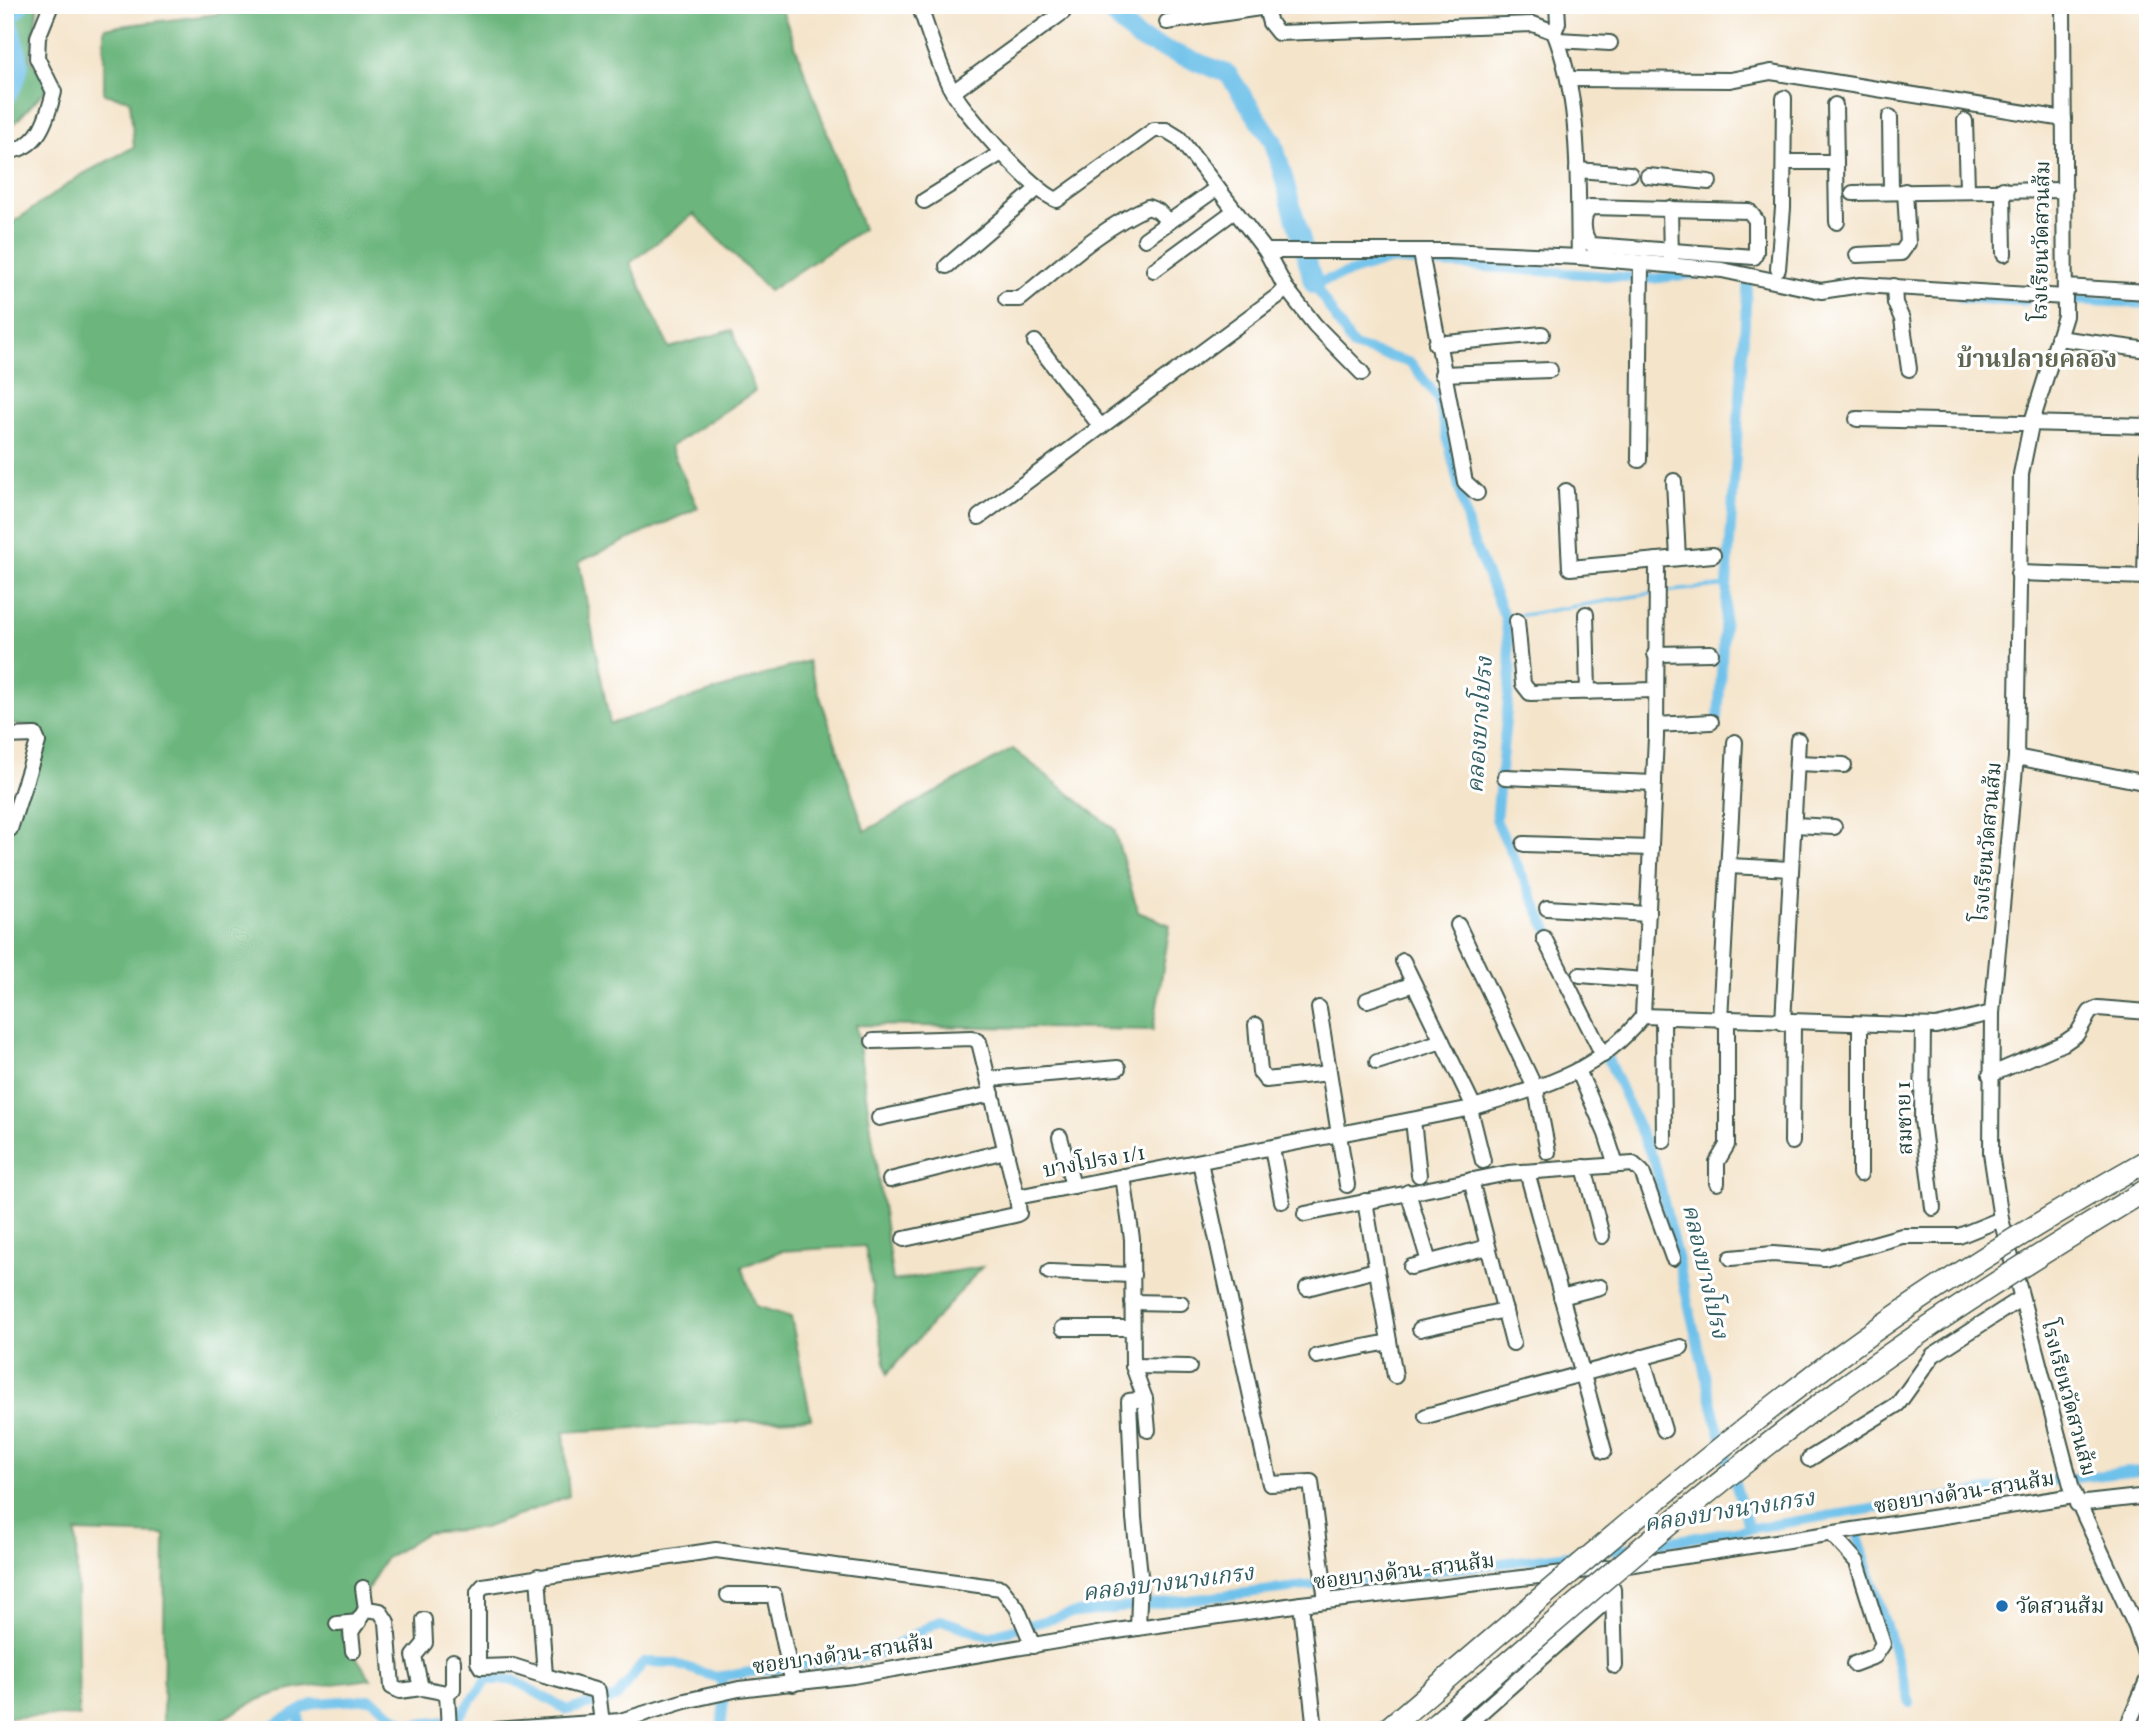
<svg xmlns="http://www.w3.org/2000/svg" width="2153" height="1735" viewBox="0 0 2153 1735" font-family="Vollkorn,'Noto Serif Thai',serif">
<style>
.forest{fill:#6cb67e;stroke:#467a59;stroke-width:2}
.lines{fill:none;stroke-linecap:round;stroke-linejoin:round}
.stream{stroke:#6ec1ea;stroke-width:3.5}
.canal{stroke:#6ec1ea;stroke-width:10}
.river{stroke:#6ec1ea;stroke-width:19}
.minor-casing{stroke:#3f564a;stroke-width:18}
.minor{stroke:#fff;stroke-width:14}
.highway-bridge-casing{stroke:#3f564a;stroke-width:24;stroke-linecap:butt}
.highway-bridge{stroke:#fff;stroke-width:21}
.poi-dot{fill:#1f6fb2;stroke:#fff;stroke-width:2.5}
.labels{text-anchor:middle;stroke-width:6;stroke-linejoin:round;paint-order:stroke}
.street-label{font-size:21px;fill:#1f3d34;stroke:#fff}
.poi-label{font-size:21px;fill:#1f3d34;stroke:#fff;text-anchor:start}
.water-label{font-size:23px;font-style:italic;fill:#335e62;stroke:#fff}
.quarter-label{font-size:24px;font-weight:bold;fill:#606752;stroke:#fff}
</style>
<rect width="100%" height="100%" fill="#fff"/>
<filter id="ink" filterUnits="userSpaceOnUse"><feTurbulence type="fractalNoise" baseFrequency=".0143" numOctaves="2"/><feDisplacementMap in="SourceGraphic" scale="14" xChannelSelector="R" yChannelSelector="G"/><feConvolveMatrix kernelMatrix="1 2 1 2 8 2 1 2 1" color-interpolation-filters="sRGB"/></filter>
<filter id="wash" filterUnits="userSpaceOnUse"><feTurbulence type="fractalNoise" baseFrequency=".00686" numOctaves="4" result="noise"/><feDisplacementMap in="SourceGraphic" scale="28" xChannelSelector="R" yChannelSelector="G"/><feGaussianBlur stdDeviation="1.57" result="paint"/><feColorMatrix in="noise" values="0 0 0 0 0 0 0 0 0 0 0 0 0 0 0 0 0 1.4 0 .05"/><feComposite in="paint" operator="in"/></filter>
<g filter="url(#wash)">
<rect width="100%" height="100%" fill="#f4e4ca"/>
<!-- forest -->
<g class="forest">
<polygon points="5,5 38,5 30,59 49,86 14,124 5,121"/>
<path d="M 222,5 L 780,5 L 863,229 L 769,291 L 694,214 L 630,263 L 669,348 L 732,330 L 755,391 L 670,447 L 698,508 L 579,562 L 610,724 L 808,661 L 865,831 L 1013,749 L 1114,829 L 1138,912 L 1170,925 L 1153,1030 L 856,1025 L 893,1281 L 982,1267 L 887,1374 L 865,1246 L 781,1251 L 742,1267 L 756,1306 L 791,1317 L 811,1418 L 564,1432 L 569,1496 L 484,1528 L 426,1533 L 385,1559 L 341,1635 L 371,1679 C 340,1684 298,1686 269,1696 C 222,1712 221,1735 163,1725 L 165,1535 L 76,1532 L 79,1716 L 5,1717 L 5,842 L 41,728 L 5,723 L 5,228 L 81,175 L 134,147 L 130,100 L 104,94 L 104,28 L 218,14 Z"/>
</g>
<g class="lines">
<!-- stream -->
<g class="stream">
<polyline points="1662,592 1729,585"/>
<polyline points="1505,618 1654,593"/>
</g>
<!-- canal -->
<g class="canal">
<polyline points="1961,298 2025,301"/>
<polyline points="2074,300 2148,304"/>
<polyline points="1718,718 1748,277"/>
<polyline points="1555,945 1496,820 1511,669 1505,618 1470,534 1438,398 1411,363 1353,346 1314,284 1389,260 1651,279 1702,273"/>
<polyline points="1603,1048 1655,1164 1716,1421 1749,1529"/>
<polyline points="1855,1526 1910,1703"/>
<polyline points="1653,1544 2040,1482 2148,1470"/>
<polyline points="721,1676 724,1700 721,1730"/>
<polyline points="299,1711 300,1730"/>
<polyline points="264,1730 314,1703 371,1699 407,1725 456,1720 487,1680 514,1680 567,1710 616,1698 644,1662 673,1663 716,1677 879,1654 941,1620 988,1636 1069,1614 1637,1547"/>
</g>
<!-- river -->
<g class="river">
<polyline points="1103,5 1139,39 1228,74 1273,141 1314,284"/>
<path d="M 5,98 C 33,58 11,55 9,17 L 20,5"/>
</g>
</g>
</g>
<g filter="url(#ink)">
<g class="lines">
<!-- minor casing -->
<g class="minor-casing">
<g id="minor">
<path d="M 919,5 C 929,32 937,61 950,87 C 962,111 1033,192 1057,200 L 1154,130 L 1166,130 L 1179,138 L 1266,251 L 1447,251 L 1579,257 L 1722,270 L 1821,291 L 1861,285 L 2065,297"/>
<path d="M 1265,5 L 1270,23 L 1278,33 L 1533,24 L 1554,32 C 1582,102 1577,183 1579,257"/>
<polyline points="2063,5 2065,316 2031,425 2021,474 2016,757 1992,1013 1991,1153 2001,1219 2072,1489 2136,1627 2148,1663"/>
<polyline points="1167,22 1266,7"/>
<polyline points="1554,32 1558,23 1557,5"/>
<polyline points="1558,40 1610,43"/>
<polyline points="1570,79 1730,80 1771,72 2064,119"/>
<polyline points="953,92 1063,12"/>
<polyline points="1835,105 1837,222"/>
<polyline points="1890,117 1891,191"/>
<polyline points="1965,121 1967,189"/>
<path d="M 5,151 C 38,151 47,119 54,92 L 37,58 L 38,37 L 51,5"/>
<polyline points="1784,162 1836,162"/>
<polyline points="1577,170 1630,174"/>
<polyline points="1648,176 1709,182"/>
<polyline points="2003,189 2004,254"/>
<polyline points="1853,193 2065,190"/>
<polyline points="924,201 1003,152"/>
<path d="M 1590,207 L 1749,211 L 1756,220 L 1756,252 L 1754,257 L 1592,245 C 1582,237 1581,216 1590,207 Z"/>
<polyline points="1670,208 1671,259"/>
<polyline points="1145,239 1217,188"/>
<polyline points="1421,253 1465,482 1477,493"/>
<polyline points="1857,255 1901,253 1908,243 1905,191"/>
<polyline points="947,266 1037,189"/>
<polyline points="1778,269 1783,208 1784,98"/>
<polyline points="1154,270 1233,212"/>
<polyline points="1894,286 1895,303 1902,319 1909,369"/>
<polyline points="1285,287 1315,325 1362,373"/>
<polyline points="2065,287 2148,292"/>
<path d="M 1006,299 L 1020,299 C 1060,267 1100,228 1148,207 L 1158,211 L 1169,222"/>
<polyline points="2058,338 2148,350"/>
<polyline points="1035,342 1101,427"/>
<polyline points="1436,344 1542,334"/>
<polyline points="1442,374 1550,370"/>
<polyline points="1857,419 2148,426"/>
<polyline points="1639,460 1641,263"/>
<polyline points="1674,481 1678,558"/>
<polyline points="1566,491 1570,568 1713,555"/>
<polyline points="979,517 1279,295 1285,287 1266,251"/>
<polyline points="2018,573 2148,577"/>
<polyline points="2145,577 2148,455"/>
<polyline points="1586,614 1588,692"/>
<polyline points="1517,621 1523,684 1530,693 1655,690"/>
<polyline points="1655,654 1711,653"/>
<polyline points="1656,725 1711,722"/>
<polyline points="5,736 35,735 38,742 10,829"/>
<polyline points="2016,757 2148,783"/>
<polyline points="1797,763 1844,765"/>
<polyline points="1505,777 1654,783"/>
<polyline points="1794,825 1834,827"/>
<polyline points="1524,844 1651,848"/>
<polyline points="1728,866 1791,869"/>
<polyline points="1547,908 1648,914"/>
<polyline points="1458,925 1536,1090 1548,1152"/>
<polyline points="1544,938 1603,1055"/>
<polyline points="1403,961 1474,1107"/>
<polyline points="1580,975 1644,980"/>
<polyline points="1367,1000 1414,984"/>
<polyline points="1319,1008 1347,1185"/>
<polyline points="1643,1016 1656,737 1657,560"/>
<polyline points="1663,1017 1664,1141"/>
<polyline points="1720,1020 1735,742"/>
<polyline points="1783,1023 1798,740"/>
<polyline points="1256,1025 1260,1072 1266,1080 1329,1073"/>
<polyline points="1860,1026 1860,1174"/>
<polyline points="1923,1026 1922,1120 1933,1208"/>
<path d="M 873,1041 L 972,1038 L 979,1042 L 1017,1197 L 1467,1109 C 1537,1088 1595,1076 1643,1016 L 1936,1026 L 1992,1013"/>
<polyline points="1377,1062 1442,1041"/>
<polyline points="1578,1070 1606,1134 1616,1165"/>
<polyline points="1990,1075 2064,1043 2077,1034 2090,1012 2098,1008 2148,1012"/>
<polyline points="989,1079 1118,1068"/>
<polyline points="1470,1109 1483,1161"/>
<polyline points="879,1118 992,1094"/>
<polyline points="1413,1120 1419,1175"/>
<polyline points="1060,1137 1073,1186"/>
<polyline points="1792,1142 1793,1023"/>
<polyline points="1272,1148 1282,1201"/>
<polyline points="1200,1162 1270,1484 1311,1482 1326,1601"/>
<polyline points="1584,1167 1602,1236"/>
<polyline points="1527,1172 1604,1451"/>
<polyline points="1123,1176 1132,1239 1133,1366 1145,1399 1129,1401 1134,1518 1140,1575 1138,1628"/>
<polyline points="890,1180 1005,1151"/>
<polyline points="1471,1180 1513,1343"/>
<polyline points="1717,1183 1717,1162 1727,1145 1727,1020"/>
<polyline points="1408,1192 1429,1262"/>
<polyline points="1365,1201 1395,1376"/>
<polyline points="1305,1214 1508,1173 1633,1164 1642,1172 1673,1258"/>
<polyline points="904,1239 1015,1215 1019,1213 1017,1197"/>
<polyline points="1731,1258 1773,1254 1824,1258 1902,1236 1959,1236 2001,1219"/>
<polyline points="1411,1267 1488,1247"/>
<polyline points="1049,1272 1133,1275"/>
<polyline points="1307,1288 1376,1270"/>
<polyline points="1561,1297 1600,1287"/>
<polyline points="1132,1302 1181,1303"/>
<polyline points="1063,1328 1131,1328"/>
<polyline points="1420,1329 1505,1310"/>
<polyline points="1317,1356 1389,1342"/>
<polyline points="1642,1357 1664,1430"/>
<polyline points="1133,1366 1189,1367"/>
<polyline points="1145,1399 1148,1430"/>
<polyline points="1426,1416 1681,1347"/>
<polyline points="1809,1459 1898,1404 1933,1355 2020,1299"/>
<polyline points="2077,1504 2148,1496"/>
<polyline points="1832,1534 1857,1562 1883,1644 1875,1656 1854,1664"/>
<polyline points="538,1576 545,1676 513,1666 481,1667 478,1662 478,1592 483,1586 716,1550 1001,1588 1017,1608 1033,1646"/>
<polyline points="363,1588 366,1609 380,1611 387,1622 392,1687 400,1691 421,1688 447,1693 449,1730"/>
<polyline points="1613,1589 1615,1666"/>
<polyline points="728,1595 774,1595 793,1684"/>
<polyline points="1301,1604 1315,1730"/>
<polyline points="337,1624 359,1622"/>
<polyline points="353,1651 351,1632 366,1609"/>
<polyline points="545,1676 598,1691 602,1723"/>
<polyline points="421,1688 414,1656 425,1643 424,1620"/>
<polyline points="447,1693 453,1689 453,1661"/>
<polyline points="495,1730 620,1721 685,1701 739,1689 853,1676 1103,1633 1301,1604 1614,1567 2074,1496"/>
<polyline points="1461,1730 1613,1595"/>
<polyline points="2126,1730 2148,1678"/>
</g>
</g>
<!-- minor -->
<use href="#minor" class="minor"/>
<!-- highway-bridge casing -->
<g class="highway-bridge-casing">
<g id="highway-bridge">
<path d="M 1386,1730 C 1528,1610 1666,1487 1814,1375 C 1919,1295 2033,1225 2148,1160"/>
<path d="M 1429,1730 C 1562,1617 1692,1499 1833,1395 C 1934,1320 2040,1254 2148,1189"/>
</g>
</g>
<!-- highway-bridge -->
<use href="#highway-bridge" class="highway-bridge"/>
</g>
</g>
<!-- markers -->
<circle class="poi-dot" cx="2002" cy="1606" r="7"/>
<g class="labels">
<!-- street labels -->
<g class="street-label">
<text transform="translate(2041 241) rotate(-89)" y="7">โรงเรียนวัดสวนส้ม</text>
<text transform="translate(1987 842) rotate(-85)" y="7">โรงเรียนวัดสวนส้ม</text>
<text transform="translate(1904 1118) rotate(-92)" y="7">สมชาย 1</text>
<text transform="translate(1094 1161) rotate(-10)" y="7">บางโปรง 1/1</text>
<text transform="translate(2069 1398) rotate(75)" y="7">โรงเรียนวัดสวนส้ม</text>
<text transform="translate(1964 1492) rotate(-9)" y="7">ซอยบางด้วน-สวนส้ม</text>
<text transform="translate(1404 1571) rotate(-7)" y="7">ซอยบางด้วน-สวนส้ม</text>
<text transform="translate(843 1654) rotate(-8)" y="7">ซอยบางด้วน-สวนส้ม</text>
</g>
<!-- poi labels -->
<g class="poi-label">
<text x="2016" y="1613">วัดสวนส้ม</text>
</g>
<!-- water labels -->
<g class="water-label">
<text transform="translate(1479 725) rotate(-86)" y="8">คลองบางโปรง</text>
<text transform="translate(1706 1271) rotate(77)" y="8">คลองบางโปรง</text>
<text transform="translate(1729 1510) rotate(-9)" y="8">คลองบางนางเกรง</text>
<text transform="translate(1168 1582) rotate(-7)" y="8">คลองบางนางเกรง</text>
</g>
<!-- quarter labels -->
<g class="quarter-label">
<text x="2037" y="367">บ้านปลายคลอง</text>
</g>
</g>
<!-- margin -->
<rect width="2153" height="1735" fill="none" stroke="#fff" stroke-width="28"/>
</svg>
